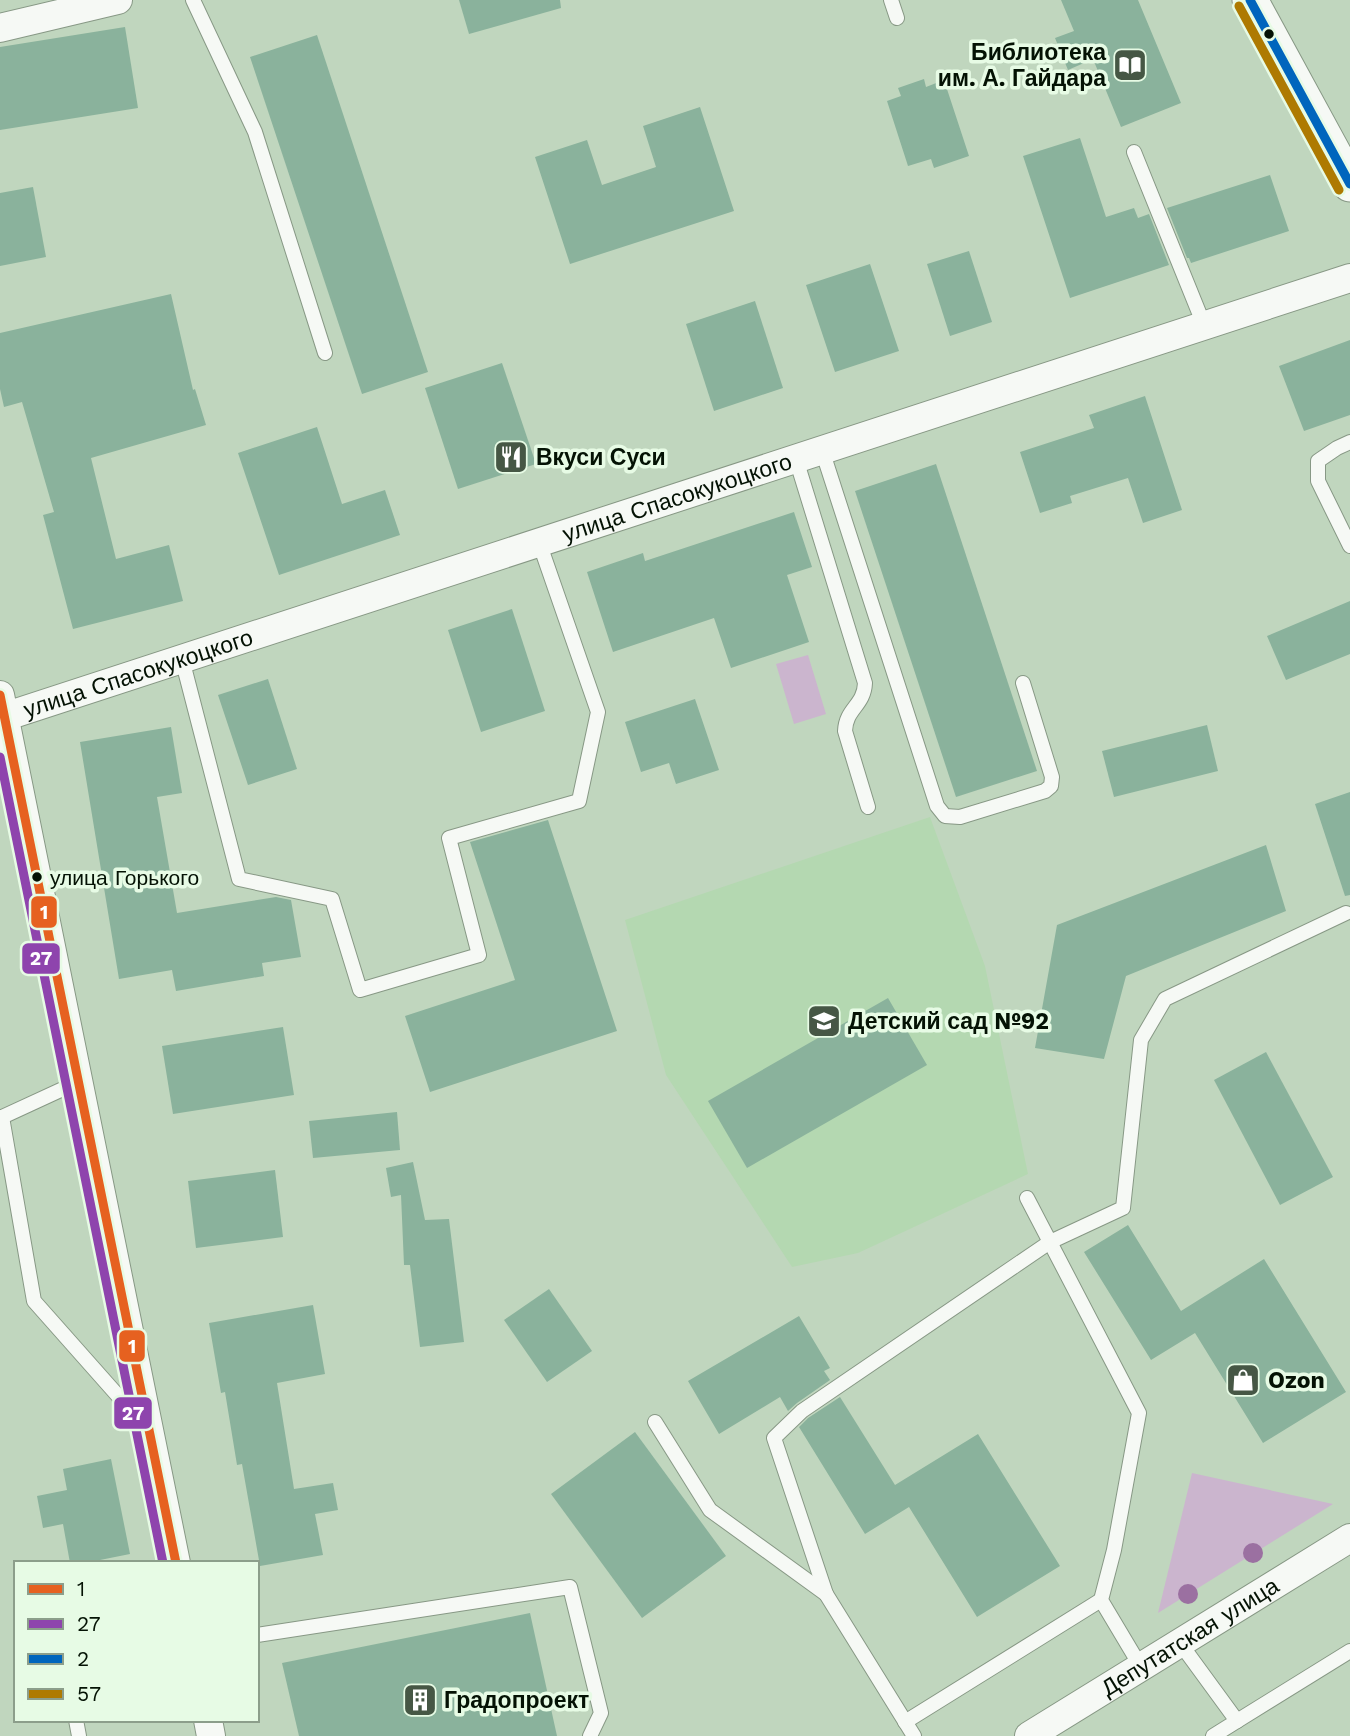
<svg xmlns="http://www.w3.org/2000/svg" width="1350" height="1736" viewBox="0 0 1350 1736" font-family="'Work Sans',sans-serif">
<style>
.built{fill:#b4d8b1}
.green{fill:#cbb5ce}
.building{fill:#8ab29c}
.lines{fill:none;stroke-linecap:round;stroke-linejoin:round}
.service-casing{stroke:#879885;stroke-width:16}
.minor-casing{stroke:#879885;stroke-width:30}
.tertiary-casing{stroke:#879885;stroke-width:37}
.service{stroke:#f6f9f5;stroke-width:14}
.minor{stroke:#f6f9f5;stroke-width:28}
.tertiary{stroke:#f6f9f5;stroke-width:35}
.bus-1-casing{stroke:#e7fbe5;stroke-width:14}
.bus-2-casing{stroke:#e7fbe5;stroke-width:14}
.bus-3-casing{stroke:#e7fbe5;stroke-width:14}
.bus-4-casing{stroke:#e7fbe5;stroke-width:14}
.bus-1{stroke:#e66120;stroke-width:9}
.bus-2{stroke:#8e44ad;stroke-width:9}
.bus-3{stroke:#0065bd;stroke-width:9}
.bus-4{stroke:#ae7a01;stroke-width:9}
.tree{fill:#9b70a1}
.bus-dot{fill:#041204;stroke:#e7fbe5;stroke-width:2.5}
.labels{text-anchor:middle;stroke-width:7;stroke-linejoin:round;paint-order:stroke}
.bus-label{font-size:21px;fill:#041204;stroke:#e7fbe5;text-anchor:start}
.poi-label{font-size:23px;font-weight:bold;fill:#041204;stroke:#e7fbe5;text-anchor:start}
.street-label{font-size:23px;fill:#041204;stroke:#e7fbe5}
.line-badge{stroke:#e7fbe5;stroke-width:2.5}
.badge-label{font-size:19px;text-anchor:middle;font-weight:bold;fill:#fff}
</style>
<rect width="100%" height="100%" fill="#c0d6be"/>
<!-- built -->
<polygon class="built" points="930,817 985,966 1028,1174 858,1253 792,1267 666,1075 625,920"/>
<!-- green -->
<g class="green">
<polygon points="808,655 826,714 794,724 776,664"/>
<polygon points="1192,1473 1333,1504 1158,1613"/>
</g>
<!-- building -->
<g class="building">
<polygon points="459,0 560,0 561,8 469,34"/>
<polygon points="1061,0 1138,0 1181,103 1121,127 1093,59 1068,70 1055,38 1074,31"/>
<polygon points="125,27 138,108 0,130 0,47"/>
<polygon points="317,35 428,372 362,394 250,57"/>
<polygon points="924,79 926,87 944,80 969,156 934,168 931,159 908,166 887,101 901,96 898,88"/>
<polygon points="700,107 734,211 570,264 535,157 587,140 602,185 656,167 643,126"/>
<polygon points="1080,138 1106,217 1134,208 1138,218 1149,214 1169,265 1070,298 1023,156"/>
<polygon points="1270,175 1289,231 1191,263 1189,258 1187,258 1167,208"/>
<polygon points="33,187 46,257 0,266 0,193"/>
<polygon points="969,251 992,322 950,336 927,264"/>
<polygon points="870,264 899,351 835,372 806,285"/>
<polygon points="171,294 193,390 195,389 206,425 91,458 116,559 169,545 183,601 73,629 43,515 54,512 22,402 4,407 0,389 0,333"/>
<polygon points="755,301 783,388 714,411 686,324"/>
<polygon points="1350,340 1350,415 1304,431 1279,366"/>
<polygon points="502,363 536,464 458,489 425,388"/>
<polygon points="1145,396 1182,510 1143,523 1128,478 1070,496 1072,503 1040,513 1020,452 1094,428 1089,415"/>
<polygon points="317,427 342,504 385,490 400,535 279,575 238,453"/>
<polygon points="936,464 1037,771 956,797 855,491"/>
<polygon points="794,512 812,567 787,575 809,642 731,668 714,618 613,652 587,572 643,553 645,561"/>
<polygon points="1350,601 1350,654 1286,680 1267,636"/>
<polygon points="512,609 545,711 481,732 448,630"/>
<polygon points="268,679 297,769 248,785 218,695"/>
<polygon points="695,699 719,770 676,784 669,763 641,772 625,722"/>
<polygon points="1207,725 1218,771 1114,797 1102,751"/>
<polygon points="171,727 182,793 157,797 177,913 276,897 291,900 301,957 262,963 264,976 176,991 172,970 119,979 80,742"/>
<polygon points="1350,792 1350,895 1345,896 1315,804"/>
<polygon points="548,820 617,1031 430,1092 405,1016 515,980 470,842"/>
<polygon points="1266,845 1286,911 1126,976 1104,1059 1035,1048 1057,925"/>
<polygon points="888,998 927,1065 747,1168 708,1101"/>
<polygon points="283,1027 294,1095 173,1114 162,1046"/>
<polygon points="1266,1052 1333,1177 1280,1205 1214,1080"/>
<polygon points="397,1112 400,1150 313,1158 309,1121"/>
<polygon points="413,1162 425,1220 449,1219 464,1342 420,1347 410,1265 404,1265 401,1195 391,1197 386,1168"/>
<polygon points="275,1170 283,1237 196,1248 188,1181"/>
<polygon points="1128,1225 1181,1311 1264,1259 1346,1392 1263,1443 1195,1333 1151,1360 1084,1252"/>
<polygon points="549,1289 592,1351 547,1382 504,1320"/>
<polygon points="313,1305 325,1374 277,1383 294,1489 333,1483 338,1510 315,1514 323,1555 260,1566 242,1464 237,1465 225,1392 221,1393 209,1323"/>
<polygon points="799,1316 830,1368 824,1371 830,1380 797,1403 788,1411 780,1397 719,1434 688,1381"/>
<polygon points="840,1397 895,1485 978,1434 1060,1566 977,1617 909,1507 865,1534 799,1427 808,1418"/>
<polygon points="635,1432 726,1556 642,1618 551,1494"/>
<polygon points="111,1459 130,1554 85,1563 70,1563 63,1524 43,1528 37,1496 67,1490 63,1469"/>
<polygon points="530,1613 557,1736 299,1736 282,1663"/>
</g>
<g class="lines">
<!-- service casing -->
<g class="service-casing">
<g id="service">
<polyline points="193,0 255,132 325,353"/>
<polyline points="891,0 897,18"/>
<polyline points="1134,152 1204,325"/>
<polyline points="1350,442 1337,448 1318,461 1318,481 1350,546"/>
<polyline points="822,450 937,806 945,816 960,817 1045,791 1051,786 1052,777 1023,683"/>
<path d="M 796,459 L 865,683 C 864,706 846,708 845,731 L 868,807"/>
<polyline points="182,659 239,879 332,899 360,990 479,955 449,838 579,801 598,712 539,542"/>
<polyline points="2,1117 34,1301 143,1424"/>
<polyline points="0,1118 78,1082"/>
<polyline points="1027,1198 1139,1413 1114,1550 1101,1600 1141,1667"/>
<polyline points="655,1422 710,1510 826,1594 914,1736"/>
<polyline points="826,1594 774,1438 802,1411 1050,1242 1123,1208 1141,1040 1165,999 1346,913"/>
<polyline points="257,1635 570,1587 601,1713 590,1736"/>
<polyline points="1180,1643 1237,1721 1213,1736"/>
<polyline points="76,1720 79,1736"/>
<polyline points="1237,1721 1350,1651"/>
<polyline points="905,1722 1101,1600"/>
</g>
</g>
<!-- minor casing -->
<g class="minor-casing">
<g id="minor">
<polyline points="0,28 118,0"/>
<polyline points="0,695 176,1563"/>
<path id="s1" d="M 0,717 L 4,717 L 1350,278"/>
<polyline points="208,1720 211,1736"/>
<path id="s2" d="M 1029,1736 L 1350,1538"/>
</g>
</g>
<!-- tertiary casing -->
<g class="tertiary-casing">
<polyline id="tertiary" points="1250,0 1350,184"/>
</g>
<!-- service -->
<use href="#service" class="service"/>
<!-- minor -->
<use href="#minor" class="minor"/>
<!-- tertiary -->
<use href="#tertiary" class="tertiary"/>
<!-- bus-1 casing -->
<g class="bus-1-casing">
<polyline id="bus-1" points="0,695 176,1563"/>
</g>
<!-- bus-2 casing -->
<g class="bus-2-casing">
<polyline id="bus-2" points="0,757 163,1563"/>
</g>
<!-- bus-3 casing -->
<g class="bus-3-casing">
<polyline id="bus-3" points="1250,0 1350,184"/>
</g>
<!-- bus-4 casing -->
<g class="bus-4-casing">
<polyline id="bus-4" points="1239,6 1339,190"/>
</g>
<!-- bus-1 -->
<use href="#bus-1" class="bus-1"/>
<!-- bus-2 -->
<use href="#bus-2" class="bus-2"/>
<!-- bus-3 -->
<use href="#bus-3" class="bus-3"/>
<!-- bus-4 -->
<use href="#bus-4" class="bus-4"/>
</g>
<!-- trees -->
<g class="tree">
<circle cx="1253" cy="1553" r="10"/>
<circle cx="1188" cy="1594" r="10"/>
</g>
<!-- icons -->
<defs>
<g id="library-square" transform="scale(1.75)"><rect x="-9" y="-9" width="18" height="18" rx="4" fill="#465745" stroke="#e7fbe5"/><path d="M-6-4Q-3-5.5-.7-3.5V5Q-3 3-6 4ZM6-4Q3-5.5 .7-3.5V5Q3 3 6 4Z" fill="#fff"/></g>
<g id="restaurant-square" transform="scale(1.75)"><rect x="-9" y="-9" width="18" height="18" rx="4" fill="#465745" stroke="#e7fbe5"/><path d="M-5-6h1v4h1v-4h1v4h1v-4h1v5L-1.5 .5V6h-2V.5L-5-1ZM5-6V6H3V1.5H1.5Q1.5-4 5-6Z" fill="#fff"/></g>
<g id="school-square" transform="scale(1.75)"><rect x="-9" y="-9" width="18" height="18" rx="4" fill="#465745" stroke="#e7fbe5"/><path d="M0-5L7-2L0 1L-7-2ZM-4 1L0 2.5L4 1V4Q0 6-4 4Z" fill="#fff"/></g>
<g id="shop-square" transform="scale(1.75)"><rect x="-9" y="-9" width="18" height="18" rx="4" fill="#465745" stroke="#e7fbe5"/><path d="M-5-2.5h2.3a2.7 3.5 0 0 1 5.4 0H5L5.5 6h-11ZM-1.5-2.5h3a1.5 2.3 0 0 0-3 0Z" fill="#fff"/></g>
<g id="building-square" transform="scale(1.75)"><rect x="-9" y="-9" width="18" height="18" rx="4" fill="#465745" stroke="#e7fbe5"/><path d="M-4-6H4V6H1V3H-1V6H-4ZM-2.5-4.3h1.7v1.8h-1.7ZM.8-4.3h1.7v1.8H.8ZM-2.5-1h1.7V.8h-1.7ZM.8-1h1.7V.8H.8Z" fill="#fff"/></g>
</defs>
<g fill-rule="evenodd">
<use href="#library-square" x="1130" y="65"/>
<use href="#restaurant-square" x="511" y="457"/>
<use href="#school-square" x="824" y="1021"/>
<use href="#shop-square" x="1243" y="1380"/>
<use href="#building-square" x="420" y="1700"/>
</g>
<!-- markers -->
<g class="bus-dot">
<circle cx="1269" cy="34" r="6"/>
<circle cx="37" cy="877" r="6"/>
</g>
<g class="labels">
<!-- bus labels -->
<g class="bus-label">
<text x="50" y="885">улица Горького</text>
</g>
<!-- poi labels -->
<g class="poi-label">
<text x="1106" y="60" text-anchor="end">Библиотека<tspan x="1106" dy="26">им. А. Гайдара</tspan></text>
<text x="536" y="465">Вкуси Суси</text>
<text x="848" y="1029">Детский сад №92</text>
<text x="1268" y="1388">Ozon</text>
<text x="444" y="1708">Градопроект</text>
</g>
<!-- street labels -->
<g class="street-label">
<text dy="8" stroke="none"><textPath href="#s1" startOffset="712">улица Спасокукоцкого</textPath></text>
<text dy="8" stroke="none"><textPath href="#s1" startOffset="145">улица Спасокукоцкого</textPath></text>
<text dy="8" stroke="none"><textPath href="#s2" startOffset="189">Депутатская улица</textPath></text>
</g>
</g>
<g class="line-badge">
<rect x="30" y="895" width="28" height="34" rx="7" fill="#e66120"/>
<rect x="21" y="942" width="40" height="33" rx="7" fill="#8e44ad"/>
<rect x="118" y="1329" width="28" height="34" rx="7" fill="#e66120"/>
<rect x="113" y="1396" width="40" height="34" rx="7" fill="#8e44ad"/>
</g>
<g class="badge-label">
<text x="44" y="919">1</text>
<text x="41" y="965">27</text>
<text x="132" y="1353">1</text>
<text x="133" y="1420">27</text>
</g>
<!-- legend -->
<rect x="14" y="1561" width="245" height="161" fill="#e7fbe5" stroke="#8c9e8b" stroke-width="2"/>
<rect x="28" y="1584" width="35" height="10" fill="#e66120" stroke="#8c9e8b" stroke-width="2"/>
<text x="77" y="1596" font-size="21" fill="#041204">1</text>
<rect x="28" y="1619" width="35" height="10" fill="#8e44ad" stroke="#8c9e8b" stroke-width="2"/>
<text x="77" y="1631" font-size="21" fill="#041204">27</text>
<rect x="28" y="1654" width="35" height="10" fill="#0065bd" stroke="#8c9e8b" stroke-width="2"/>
<text x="77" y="1666" font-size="21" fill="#041204">2</text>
<rect x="28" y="1689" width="35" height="10" fill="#ae7a01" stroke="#8c9e8b" stroke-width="2"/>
<text x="77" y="1701" font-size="21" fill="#041204">57</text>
</svg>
